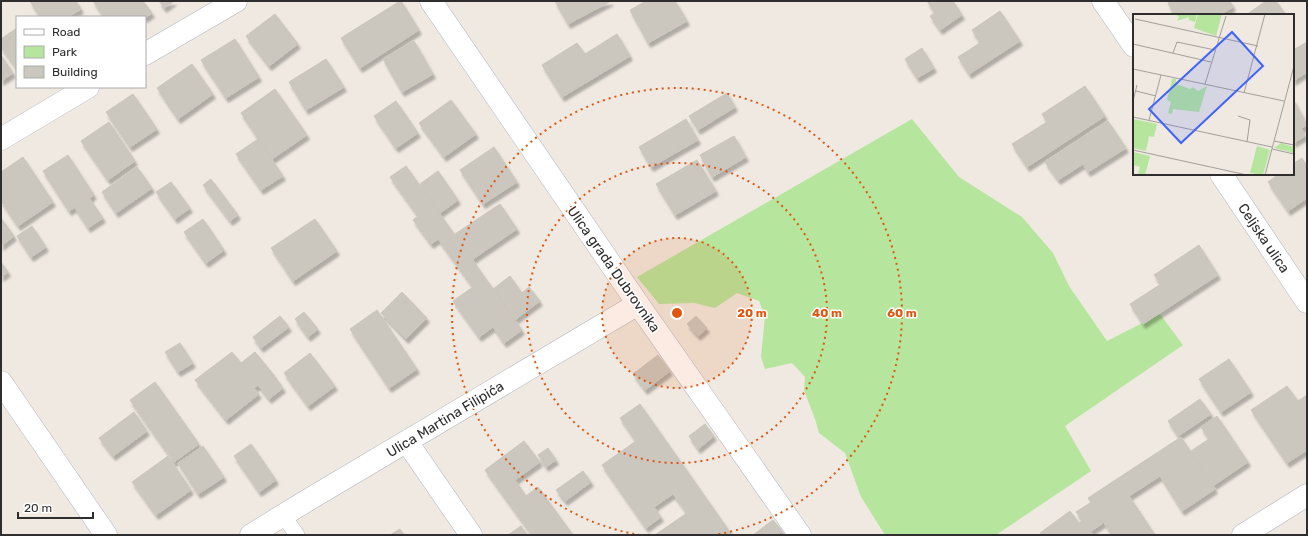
<svg xmlns="http://www.w3.org/2000/svg" width="1308" height="536" viewBox="0 0 1308 536" font-family="Rubik,sans-serif">
<style>
.green{fill:#b6e59e}
.building{fill:#cbc7bf;stroke:#cbc5ba;filter:url(#shadow)}
.lines{fill:none;stroke-linecap:round;stroke-linejoin:round}
.lane-casing{stroke:#b4b7c1;stroke-width:16}
.street-casing{stroke:#b4b7c1;stroke-width:23}
.lane{stroke:#fff;stroke-width:15}
.street{stroke:#fff;stroke-width:22}
.ring{fill:none;stroke:#df570e;stroke-width:2;stroke-dasharray:2 4}
.labels{text-anchor:middle;stroke-width:3;stroke-linejoin:round;paint-order:stroke}
.street-label{font-size:14px;fill:#2e2e2e;stroke:#fff}
.inset-road{fill:none;stroke:#a29e99;stroke-width:1}
.view{fill:#4264fb;fill-opacity:0.15;stroke:#4264fb;stroke-width:2}
.inset-edge{fill:none;stroke:#2e2e2e;stroke-width:2}
.centre{fill:#df570e;stroke:#fff;stroke-width:2}
.ring-label{font-size:12px;text-anchor:middle;font-weight:bold;fill:#df570e;stroke:#fff;stroke-width:3;stroke-linejoin:round;paint-order:stroke}
</style>
<defs>
<filter id="shadow"><feDropShadow dx="2.5" dy="4.5" stdDeviation="1" flood-color="#0004"/></filter>
</defs>
<rect width="100%" height="100%" fill="#efe9e1"/>
<!-- green -->
<polygon class="green" points="912,119 959,177 1022,217 1053,253 1069,286 1107,341 1160,314 1183,345 1065,426 1091,471 996,535 885,535 861,497 845,453 819,433 815,419 804,390 805,377 792,363 765,369 761,357 765,316 759,301 737,293 715,308 694,303 659,304 637,277"/>
<!-- building -->
<g class="building">
<polygon points="30,1 76,1 81,9 68,17 40,17"/>
<polygon points="93,1 143,1 152,13 145,18 145,17 104,17"/>
<polygon points="159,1 174,1 164,8"/>
<polygon points="400,1 401,1 419,30 360,68 341,38"/>
<polygon points="555,1 611,1 568,24"/>
<polygon points="646,1 675,1 687,21 648,43 630,10"/>
<polygon points="927,1 953,1 962,15 940,30 930,16 935,13"/>
<polygon points="1172,1 1230,1 1233,7 1219,15 1188,15 1187,13 1183,15 1174,15 1168,3"/>
<polygon points="1266,1 1276,1 1286,15 1246,15"/>
<polygon points="1000,11 1020,41 969,74 958,57 980,43 972,30"/>
<polygon points="275,14 298,44 269,66 246,36"/>
<polygon points="17,28 17,69 1,47 1,39"/>
<polygon points="617,34 630,56 562,97 542,65 577,43 585,54"/>
<polygon points="235,39 259,77 226,98 201,60"/>
<polygon points="414,41 433,74 402,92 383,59"/>
<polygon points="1307,42 1307,72 1293,81 1293,50"/>
<polygon points="922,48 934,68 917,78 905,59"/>
<polygon points="1,55 13,73 1,81"/>
<polygon points="326,59 344,87 306,110 289,82"/>
<polygon points="192,64 213,94 178,119 157,88"/>
<polygon points="1085,86 1105,116 1027,167 1012,144 1047,122 1042,114"/>
<polygon points="275,89 307,135 272,159 241,113"/>
<polygon points="727,93 735,107 698,130 689,116"/>
<polygon points="133,94 157,129 130,147 106,112"/>
<polygon points="1293,99 1307,125 1301,128 1305,136 1293,143"/>
<polygon points="451,100 476,134 444,157 419,123"/>
<polygon points="396,101 418,133 396,148 374,116"/>
<polygon points="686,119 698,140 651,167 639,147"/>
<polygon points="1108,121 1126,148 1088,172 1083,164 1058,180 1045,162"/>
<polygon points="109,122 135,161 108,180 81,141"/>
<polygon points="734,136 746,157 712,177 700,155"/>
<polygon points="258,139 283,176 261,190 236,154"/>
<polygon points="494,147 517,182 483,204 460,170"/>
<polygon points="68,155 94,195 69,211 43,171"/>
<polygon points="23,157 53,202 18,226 1,201 1,172"/>
<polygon points="1302,158 1307,166 1307,198 1288,211 1268,182 1279,174 1293,174 1293,164"/>
<polygon points="697,160 716,191 675,215 656,184"/>
<polygon points="406,166 522,330 504,343 493,327 479,337 453,301 473,287 438,239 431,244 413,220 418,216 390,177"/>
<polygon points="137,167 152,188 116,213 102,192"/>
<polygon points="438,171 458,200 440,213 420,184"/>
<polygon points="211,179 238,215 230,221 203,185"/>
<polygon points="171,182 190,208 175,219 156,192"/>
<polygon points="89,198 103,218 88,228 75,208"/>
<polygon points="500,204 517,229 473,259 455,234"/>
<polygon points="1,218 14,236 1,246"/>
<polygon points="203,219 224,250 206,263 184,232"/>
<polygon points="315,219 337,251 293,281 271,248"/>
<polygon points="32,226 46,247 31,257 17,236"/>
<polygon points="1199,245 1218,275 1143,324 1130,304 1161,284 1154,275"/>
<polygon points="1,262 8,272 1,277"/>
<polygon points="510,276 522,293 529,287 540,301 516,319 493,289"/>
<polygon points="402,292 427,318 406,339 381,313"/>
<polygon points="377,310 417,369 389,388 350,329"/>
<polygon points="304,312 318,329 308,337 295,319"/>
<polygon points="280,316 289,327 261,348 253,337"/>
<polygon points="696,316 707,328 698,336 687,324"/>
<polygon points="180,343 193,363 178,372 165,352"/>
<polygon points="232,352 241,363 255,352 273,374 254,388 259,394 226,420 195,380"/>
<polygon points="310,353 335,386 308,406 284,373"/>
<polygon points="658,355 670,371 645,390 633,374"/>
<polygon points="1229,359 1251,392 1221,412 1199,379"/>
<polygon points="273,374 283,388 269,399 258,385"/>
<polygon points="155,382 199,444 174,462 130,400"/>
<polygon points="1287,386 1298,401 1307,395 1307,450 1287,463 1251,410"/>
<polygon points="1200,399 1211,414 1178,436 1168,421"/>
<polygon points="640,404 732,535 655,535 687,513 673,494 654,507 661,517 646,528 602,465 636,441 620,418"/>
<polygon points="134,412 147,431 113,456 99,438"/>
<polygon points="1217,416 1248,462 1214,485 1191,451 1209,439 1201,427"/>
<polygon points="705,424 714,436 698,449 689,436"/>
<polygon points="1181,437 1215,489 1182,511 1160,476 1129,496 1155,535 1112,535 1088,498"/>
<polygon points="524,441 540,462 515,480 526,496 538,487 573,535 532,535 485,470"/>
<polygon points="251,444 276,480 259,492 234,456"/>
<polygon points="203,446 224,477 198,494 178,463"/>
<polygon points="548,448 556,460 546,467 538,455"/>
<polygon points="168,456 191,490 156,515 132,482"/>
<polygon points="583,471 591,482 565,501 556,490"/>
<polygon points="1090,503 1103,523 1091,531 1076,512"/>
<polygon points="1070,511 1079,523 1062,535 1042,535 1040,533"/>
<polygon points="773,520 782,531 776,535 753,535"/>
<polygon points="1083,520 1093,535 1062,535 1079,523"/>
<polygon points="521,526 527,535 508,535"/>
<polygon points="400,529 404,535 390,535"/>
</g>
<g class="lines">
<!-- lane casing -->
<g class="lane-casing">
<polyline id="lane" points="283,515 297,535"/>
</g>
<!-- street casing -->
<g class="street-casing">
<g id="street">
<polyline points="431,1 638,304 800,535"/>
<polyline points="1103,1 1134,46"/>
<polyline points="145,54 236,1"/>
<polyline points="1,139 88,87"/>
<polyline points="1221,174 1307,302"/>
<polyline points="1,382 106,535"/>
<polyline points="407,442 471,535"/>
<polyline points="251,535 308,500 638,304"/>
<polyline points="1243,535 1307,495"/>
</g>
</g>
<!-- lane -->
<use href="#lane" class="lane"/>
<!-- street -->
<use href="#street" class="street"/>
</g>
<!-- distance rings -->
<circle cx="677" cy="313" r="75" fill="#df570e" fill-opacity=".12"/>
<g class="ring">
<circle cx="677" cy="313" r="75"/>
<circle cx="677" cy="313" r="150"/>
<path d="M640 535A225 225 0 1 1 714 535"/>
</g>
<g class="labels">
<!-- street labels -->
<g class="street-label">
<text transform="translate(1264 238) rotate(56)" y="5">Celjska ulica</text>
<text transform="translate(614 269) rotate(55)" y="5">Ulica grada Dubrovnika</text>
<text transform="translate(445 419) rotate(-31)" y="5">Ulica Martina Filipića</text>
</g>
</g>
<!-- overview -->
<g transform="translate(1133 14)">
<rect width="161" height="161" fill="#efe9e1"/>
<path d="M 42,0 L 64,0 L 62,8 L 56,6 L 56,3 L 44,7 L 46,3 ZM 65,0 L 89,0 L 83,22 L 61,14 ZM 39,65 L 43,65 L 43,70 L 57,75 L 60,73 L 65,77 L 74,72 L 66,98 L 40,95 L 39,100 L 35,99 L 38,88 L 34,86 ZM 0,105 L 24,110 L 21,123 L 16,122 L 13,137 L 0,134 ZM 148,129 L 161,133 L 161,139 L 141,134 ZM 124,132 L 137,136 L 130,161 L 117,159 ZM 0,138 L 17,142 L 12,161 L 5,161 L 7,153 L 0,151 Z" fill="#b6e59e"/>
<path class="inset-road" d="M 2,5 L 125,32M 0,30 L 78,48M 40,39 L 44,28 L 82,36M 0,55 L 151,87M 72,70 L 93,2M 3,77 L 23,82M 111,79 L 132,0M 0,87 L 4,71M 105,102 L 117,106 L 114,128M 0,103 L 139,133M 16,106 L 28,61M 141,127 L 161,131M 139,135 L 161,140M 0,136 L 114,161M 132,161 L 161,52"/>
<path class="view" d="M 99,18 L 130,52 L 48,129 L 16,95 Z"/>
<rect width="161" height="161" class="inset-edge"/>
</g>
<circle cx="677" cy="313" r="6" class="centre"/>
<g class="ring-label">
<text x="752" y="317">20 m</text>
<text x="827" y="317">40 m</text>
<text x="902" y="317">60 m</text>
</g>
<!-- border -->
<rect width="1308" height="536" fill="none" stroke="#2e2e2e" stroke-width="4"/>
<!-- legend -->
<rect x="16" y="16" width="130" height="72" fill="#ffffff" stroke="#ababab"/>
<rect x="24" y="29" width="20" height="6" fill="#ffffff" stroke="#ababab"/>
<text x="52" y="36" font-size="12" fill="#2e2e2e">Road</text>
<rect x="24" y="46" width="20" height="12" fill="#b6e59e" stroke="#ababab"/>
<text x="52" y="56" font-size="12" fill="#2e2e2e">Park</text>
<rect x="24" y="66" width="20" height="12" fill="#cbc7bf" stroke="#ababab"/>
<text x="52" y="76" font-size="12" fill="#2e2e2e">Building</text>
<!-- scale -->
<path d="M18 512v6h75v-6" fill="none" stroke="#2e2e2e" stroke-width="2"/>
<text x="24" y="512" font-size="12" fill="#2e2e2e" stroke="#ffffff" stroke-width="3" paint-order="stroke">20 m</text>
</svg>
